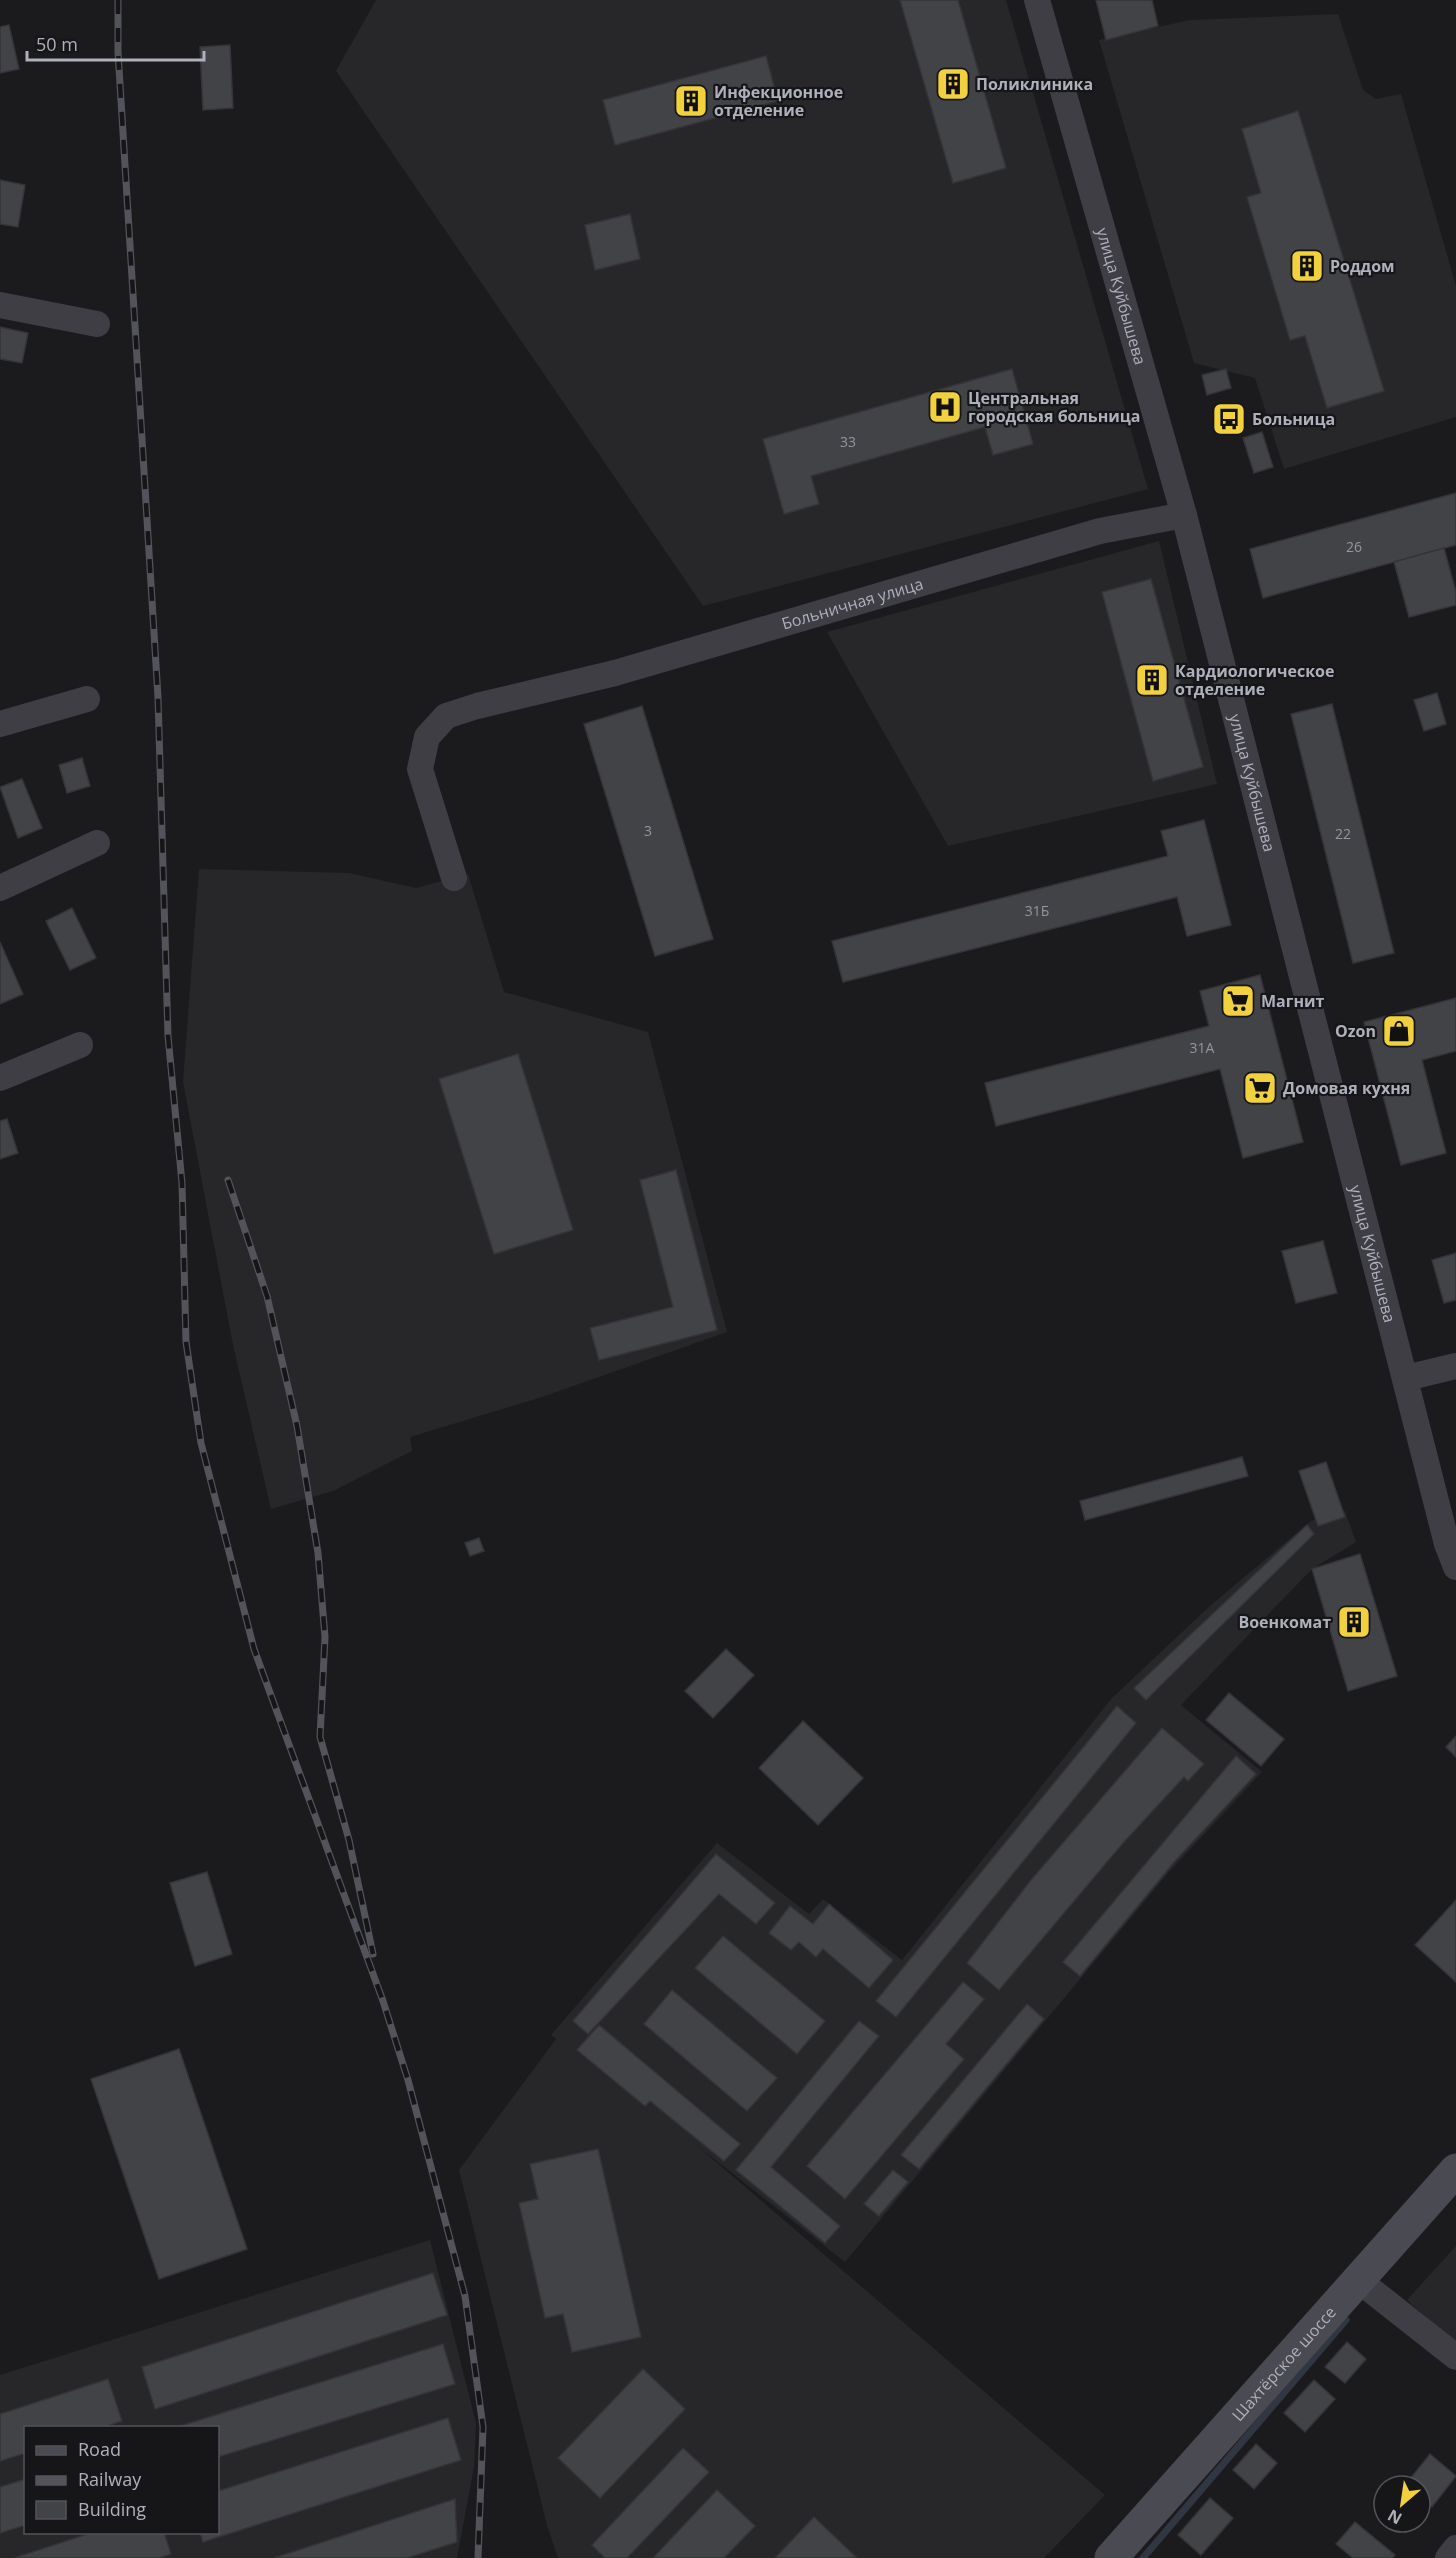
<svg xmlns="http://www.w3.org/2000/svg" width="1456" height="2558" viewBox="0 0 1456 2558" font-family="'Open Sans',sans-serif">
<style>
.built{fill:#27272a;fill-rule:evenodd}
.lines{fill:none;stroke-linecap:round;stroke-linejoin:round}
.stream{stroke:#303742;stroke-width:7}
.building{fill:#424347;stroke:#353539;stroke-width:1.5}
.street{stroke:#3e3e44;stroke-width:26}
.secondary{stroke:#4a4a52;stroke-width:33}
.rail-casing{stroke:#53545b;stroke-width:7}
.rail{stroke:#161618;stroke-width:4.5;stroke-dasharray:14;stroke-linecap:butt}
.labels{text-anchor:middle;stroke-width:4.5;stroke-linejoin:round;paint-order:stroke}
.number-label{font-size:14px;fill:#93959f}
.poi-label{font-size:16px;font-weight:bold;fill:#aeb0bc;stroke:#161618;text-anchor:start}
.street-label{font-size:16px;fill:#aeb0bc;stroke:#161618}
</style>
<rect width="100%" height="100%" fill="#1b1b1d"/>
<!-- built -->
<g class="built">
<polygon points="376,0 1006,0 1148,489 703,606 336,71"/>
<polygon points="1338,14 1363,90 1376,99 1401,94 1456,286 1456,417 1284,469 1255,378 1194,363 1099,40 1190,20"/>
<polygon points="1159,541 1217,784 948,846 827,632"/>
<polygon points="199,869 349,873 416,888 468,874 504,992 648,1032 727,1332 539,1398 410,1437 412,1451 333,1491 271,1509 233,1345 183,1082"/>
<polygon points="1345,1511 1356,1542 1312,1569 1181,1705 1262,1772 1169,1872 845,2262 695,2144 1105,2495 1044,2558 558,2558 547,2525 459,2170 556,2039 551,2035 717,1843 809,1914 823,1899 902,1960 1112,1698 1211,1605 1311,1521"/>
<path d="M 430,2240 L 476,2423 L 474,2467 L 457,2558 L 0,2558 L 0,2375 ZM 26,2428 L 218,2428 L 218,2532 L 26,2532 Z"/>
<polygon points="1456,2246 1456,2344 1407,2300"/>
</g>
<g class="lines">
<!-- stream -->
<polyline class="stream" points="1143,2558 1346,2320"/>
</g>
<!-- building -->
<g class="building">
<polygon points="900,0 958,0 1006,168 953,183"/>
<polygon points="1096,0 1152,0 1158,26 1106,40"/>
<polygon points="9,25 19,69 0,73 0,27"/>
<polygon points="230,45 233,108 203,110 200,47"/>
<polygon points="766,56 778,101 615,145 603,100"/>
<polygon points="1298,111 1384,391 1327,408 1305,336 1290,340 1247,197 1261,193 1242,129"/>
<polygon points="0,180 25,185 18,227 0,224"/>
<polygon points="630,214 640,259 595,270 585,225"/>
<polygon points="0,327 28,333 22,363 0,359"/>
<polygon points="1012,369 1033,444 993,455 985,427 811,476 819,504 784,514 763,439"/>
<polygon points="1226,369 1231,388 1207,395 1202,375"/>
<polygon points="1262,432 1273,467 1254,473 1243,438"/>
<polygon points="1456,493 1456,545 1263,598 1250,549"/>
<polygon points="1444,548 1456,592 1456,605 1409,617 1394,562"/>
<polygon points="1151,579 1203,767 1153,781 1102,592"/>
<polygon points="1437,693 1446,724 1424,731 1414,700"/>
<polygon points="1332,704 1394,953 1353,963 1291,714"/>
<polygon points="642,706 713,939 655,956 584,724"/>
<polygon points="82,758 90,786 67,793 59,765"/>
<polygon points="22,779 42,828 18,838 0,787"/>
<polygon points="1204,820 1231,925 1187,936 1177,897 843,982 832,941 1168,856 1161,831"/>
<polygon points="72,908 96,958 70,970 46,921"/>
<polygon points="0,942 23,994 0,1004"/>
<polygon points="1260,975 1303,1142 1243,1158 1220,1069 996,1126 985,1083 1209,1026 1200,991"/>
<polygon points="1456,998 1456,1051 1422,1060 1446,1153 1401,1165 1364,1022"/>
<polygon points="518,1054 573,1230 494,1254 439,1079"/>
<polygon points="7,1119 18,1153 0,1159 0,1121"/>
<polygon points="676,1170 717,1330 599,1360 590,1328 673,1307 640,1180"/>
<polygon points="1323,1241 1337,1293 1296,1303 1282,1251"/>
<polygon points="1456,1253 1456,1300 1444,1303 1432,1260"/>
<polygon points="1242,1457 1248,1476 1085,1520 1080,1501"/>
<polygon points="1326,1462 1345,1517 1318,1526 1299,1471"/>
<polygon points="1307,1525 1314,1534 1146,1700 1134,1688"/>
<polygon points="479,1538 484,1551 470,1556 465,1543"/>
<polygon points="1360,1554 1397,1676 1348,1691 1312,1569"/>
<polygon points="726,1649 754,1675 713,1718 685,1691"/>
<polygon points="1229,1693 1284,1739 1261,1766 1206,1720"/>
<polygon points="1117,1706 1136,1723 896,2017 876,2001"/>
<polygon points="803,1721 863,1778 818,1825 759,1768"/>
<polygon points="1162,1728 1204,1764 1188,1781 1184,1777 1123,1843 999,1990 967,1963 1031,1880"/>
<polygon points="1456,1736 1456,1757 1446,1747"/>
<polygon points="1236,1756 1256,1774 1175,1861 1080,1976 1063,1962"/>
<polygon points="716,1854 775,1903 756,1924 719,1894 588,2034 573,2021"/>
<polygon points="207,1872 232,1954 195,1966 170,1883"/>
<polygon points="1456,1900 1456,1982 1415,1945"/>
<polygon points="829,1904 893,1960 869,1988 823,1949 816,1957 799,1942 791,1950 769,1933 790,1906 813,1924"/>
<polygon points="723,1936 825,2021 797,2054 695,1968"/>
<polygon points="963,1982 984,1999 946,2044 964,2059 845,2199 807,2166"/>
<polygon points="672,1990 777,2078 747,2111 644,2024"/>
<polygon points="1027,2004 1044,2019 919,2169 901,2155"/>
<polygon points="859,2021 879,2036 771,2167 840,2226 825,2243 736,2170"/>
<polygon points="599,2025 740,2144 724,2161 650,2101 645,2106 577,2050"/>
<polygon points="179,2049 247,2249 159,2279 91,2079"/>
<polygon points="598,2149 641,2337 572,2352 563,2314 545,2318 519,2203 538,2199 530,2164"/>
<polygon points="893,2170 908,2182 879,2216 864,2204"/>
<polygon points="433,2273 447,2315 155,2409 142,2367"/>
<polygon points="1347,2342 1366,2359 1345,2383 1325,2367"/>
<polygon points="443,2344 455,2384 218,2457 218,2428 174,2428"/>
<polygon points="643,2369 685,2409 600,2498 558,2458"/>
<polygon points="108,2379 122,2421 102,2428 26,2428 26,2453 0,2461 0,2414"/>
<polygon points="1314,2380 1335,2399 1305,2432 1284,2413"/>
<polygon points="448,2418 461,2460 203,2542 200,2532 218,2532 218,2491"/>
<polygon points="1256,2444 1277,2463 1254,2489 1233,2470"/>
<polygon points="683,2448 709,2472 627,2558 605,2558 592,2545"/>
<polygon points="1430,2454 1456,2476 1432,2507 1420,2498 1420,2486 1405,2485"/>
<polygon points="26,2479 26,2525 0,2533 0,2487"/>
<polygon points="717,2490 755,2526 724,2558 653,2558"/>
<polygon points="1210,2498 1233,2518 1201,2555 1178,2535"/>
<polygon points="455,2499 457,2542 407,2558 274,2558"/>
<polygon points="814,2517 857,2558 775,2558"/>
<polygon points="1355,2522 1395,2555 1392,2558 1353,2558 1336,2544"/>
<polygon points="94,2532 164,2532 171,2554 159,2558 14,2558"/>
</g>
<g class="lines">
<!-- street -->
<g class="street">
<path id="s1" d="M 1037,0 L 1184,515 L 1447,1544 L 1456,1567"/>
<polyline points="0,305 97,324"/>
<polyline points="0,724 87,699"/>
<path id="s2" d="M 454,878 L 420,769 L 427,737 L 446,716 L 477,706 L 615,673 L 1100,531 L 1184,515"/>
<polyline points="0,888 97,843"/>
<polyline points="0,1078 80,1045"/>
<polyline points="1406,1378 1456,1366"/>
<polyline points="1357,2279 1456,2357"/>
<polyline points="1448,2558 1456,2548"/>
</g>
<!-- secondary -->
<path class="secondary" id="s3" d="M 1111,2558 L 1456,2170"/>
<!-- rail casing -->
<g class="rail-casing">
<g id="rail">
<polyline points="118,0 118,52 158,697 168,1036 182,1183 186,1342 201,1443 254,1649 383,2001 408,2080 465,2296 483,2427 478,2558"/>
<polyline points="228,1180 267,1296 297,1426 318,1553 325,1637 320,1737 349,1840 373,1954"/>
</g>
</g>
<!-- rail -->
<use href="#rail" class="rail"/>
</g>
<!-- icons -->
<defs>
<g id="building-square" transform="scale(1.725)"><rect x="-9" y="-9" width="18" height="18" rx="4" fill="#f2d13e" stroke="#161618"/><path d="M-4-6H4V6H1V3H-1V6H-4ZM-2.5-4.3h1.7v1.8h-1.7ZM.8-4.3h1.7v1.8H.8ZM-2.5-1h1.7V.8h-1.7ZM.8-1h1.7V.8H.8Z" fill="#111"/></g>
<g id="hospital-square" transform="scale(1.725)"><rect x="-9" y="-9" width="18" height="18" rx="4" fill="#f2d13e" stroke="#161618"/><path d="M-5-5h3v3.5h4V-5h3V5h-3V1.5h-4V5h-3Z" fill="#111"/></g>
<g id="bus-square" transform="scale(1.725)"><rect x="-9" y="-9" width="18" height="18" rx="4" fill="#f2d13e" stroke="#161618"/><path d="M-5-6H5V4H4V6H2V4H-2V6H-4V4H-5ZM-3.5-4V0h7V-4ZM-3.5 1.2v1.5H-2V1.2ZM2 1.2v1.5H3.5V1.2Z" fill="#111"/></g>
<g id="supermarket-square" transform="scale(1.725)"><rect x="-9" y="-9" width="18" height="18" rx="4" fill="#f2d13e" stroke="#161618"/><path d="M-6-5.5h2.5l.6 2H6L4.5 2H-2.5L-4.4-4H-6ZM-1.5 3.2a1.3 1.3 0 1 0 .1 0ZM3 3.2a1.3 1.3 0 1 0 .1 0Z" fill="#111"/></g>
<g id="shop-square" transform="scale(1.725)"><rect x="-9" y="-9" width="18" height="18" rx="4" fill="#f2d13e" stroke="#161618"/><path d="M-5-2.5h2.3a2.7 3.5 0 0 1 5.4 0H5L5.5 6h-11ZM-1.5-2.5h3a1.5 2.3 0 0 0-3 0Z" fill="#111"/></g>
</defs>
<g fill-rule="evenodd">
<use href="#building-square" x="953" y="84"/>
<use href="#building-square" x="691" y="101"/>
<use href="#building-square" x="1307" y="266"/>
<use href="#hospital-square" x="945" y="407"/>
<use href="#bus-square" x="1229" y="419"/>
<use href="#building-square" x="1152" y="680"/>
<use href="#supermarket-square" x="1238" y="1001"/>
<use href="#shop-square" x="1399" y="1031"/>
<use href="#supermarket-square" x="1260" y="1088"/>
<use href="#building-square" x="1354" y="1622"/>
</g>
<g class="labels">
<!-- number labels -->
<g class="number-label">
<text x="848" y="447">33</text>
<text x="1354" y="552">26</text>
<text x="648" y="836">3</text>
<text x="1343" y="839">22</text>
<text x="1037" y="916">31Б</text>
<text x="1202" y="1053">31А</text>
</g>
<!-- poi labels -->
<g class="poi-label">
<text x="976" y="90">Поликлиника</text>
<text x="714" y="98">Инфекционное<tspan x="714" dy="18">отделение</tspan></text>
<text x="1330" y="272">Роддом</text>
<text x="968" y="404">Центральная<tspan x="968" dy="18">городская больница</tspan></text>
<text x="1252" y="425">Больница</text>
<text x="1175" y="677">Кардиологическое<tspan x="1175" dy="18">отделение</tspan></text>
<text x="1261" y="1007">Магнит</text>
<text x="1376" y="1037" text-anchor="end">Ozon</text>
<text x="1283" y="1094">Домовая кухня</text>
<text x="1331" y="1628" text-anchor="end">Военкомат</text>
</g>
<!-- street labels -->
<g class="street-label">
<text dy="6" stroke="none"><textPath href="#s1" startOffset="308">улица Куйбышева</textPath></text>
<text dy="6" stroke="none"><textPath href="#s2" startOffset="597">Больничная улица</textPath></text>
<text dy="6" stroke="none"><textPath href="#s1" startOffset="812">улица Куйбышева</textPath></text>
<text dy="6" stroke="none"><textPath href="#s1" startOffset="1298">улица Куйбышева</textPath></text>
<text dy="6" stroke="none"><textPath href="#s3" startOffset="260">Шахтёрское шоссе</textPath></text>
</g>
</g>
<!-- legend -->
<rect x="24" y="2426" width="195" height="108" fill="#161618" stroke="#53545a" stroke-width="1.5"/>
<rect x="36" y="2446" width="30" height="9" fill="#4a4a52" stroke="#53545a" stroke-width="1.5"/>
<text x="78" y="2456" font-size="18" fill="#aeb0bc">Road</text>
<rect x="36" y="2476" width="30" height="9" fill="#53545b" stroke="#53545a" stroke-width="1.5"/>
<text x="78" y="2486" font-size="18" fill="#aeb0bc">Railway</text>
<rect x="36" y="2501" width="30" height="18" fill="#424347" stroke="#53545a" stroke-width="1.5"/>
<text x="78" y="2516" font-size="18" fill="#aeb0bc">Building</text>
<!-- north arrow -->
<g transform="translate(1402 2504) rotate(209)"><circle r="28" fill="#161618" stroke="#53545a" stroke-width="1.5"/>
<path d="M0-4.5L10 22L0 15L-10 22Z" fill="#f2d13e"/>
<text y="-9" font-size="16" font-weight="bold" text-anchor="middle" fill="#aeb0bc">N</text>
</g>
<!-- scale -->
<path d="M27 51v9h177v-9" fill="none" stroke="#aeb0bc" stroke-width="3"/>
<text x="36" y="51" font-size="18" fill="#aeb0bc" stroke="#161618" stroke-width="4.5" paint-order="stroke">50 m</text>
</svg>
